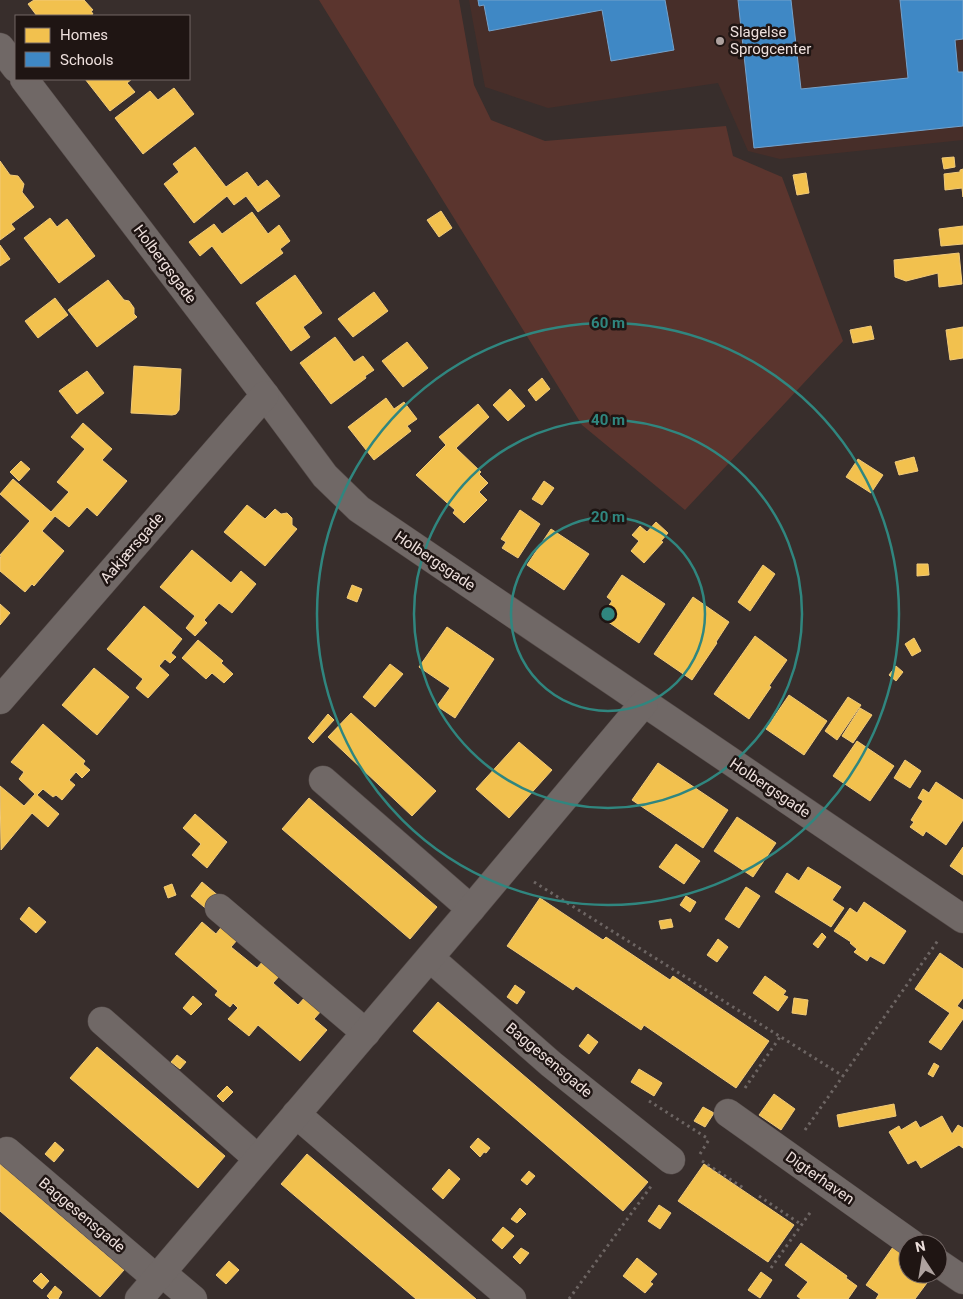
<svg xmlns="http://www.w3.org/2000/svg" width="963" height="1299" viewBox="0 0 963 1299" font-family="Roboto,sans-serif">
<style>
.built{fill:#472e29}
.green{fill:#5b352e}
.homes{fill:#f2c14e;stroke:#f1ca79}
.schools{fill:#3f88c5;stroke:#74a2cc}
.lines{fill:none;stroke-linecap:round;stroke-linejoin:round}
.minor-casing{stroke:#554b49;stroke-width:29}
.path{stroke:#6d6563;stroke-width:3;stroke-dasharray:2.5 4;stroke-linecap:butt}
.minor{stroke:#706866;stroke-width:28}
.ring{fill:none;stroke:#30867f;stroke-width:2.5}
.poi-dot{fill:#aea29f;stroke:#1f1513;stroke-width:2}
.labels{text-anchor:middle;stroke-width:5;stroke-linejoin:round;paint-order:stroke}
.poi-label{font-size:15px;fill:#eee0dd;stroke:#1f1513;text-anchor:start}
.street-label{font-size:15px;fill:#eee0dd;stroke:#1f1513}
.centre{fill:#30867f;stroke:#1f1513;stroke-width:2.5}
.ring-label{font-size:15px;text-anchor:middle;font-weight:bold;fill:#30867f;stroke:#1f1513;stroke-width:5;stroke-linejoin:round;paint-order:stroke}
</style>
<rect width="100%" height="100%" fill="#382e2c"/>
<!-- built -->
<polygon class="built" points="469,0 963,0 963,140 780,159 748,151 718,83 548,108 485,87"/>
<!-- green -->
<polygon class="green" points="319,0 459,0 474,85 491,120 545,141 726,126 733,156 782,177 843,341 685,510 582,425"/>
<!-- homes -->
<g class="homes">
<polygon points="34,0 84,0 93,10 91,11 93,14 89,16 37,16 28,4"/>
<polygon points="85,79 132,79 127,83 135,92 110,111"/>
<polygon points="174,88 194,114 143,154 115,118 150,91 158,100"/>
<polygon points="195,147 226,187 247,172 258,187 267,180 280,196 258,212 246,196 234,205 227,196 194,223 164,184 179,172 173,164"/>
<polygon points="954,157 955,167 944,169 942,158"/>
<polygon points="0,161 10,175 18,176 24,184 22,192 34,207 11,224 15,229 0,240"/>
<polygon points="963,169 963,197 962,188 945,190 944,174 960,172 960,170"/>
<polygon points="806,173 809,193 797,195 793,175"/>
<polygon points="441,211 452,228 439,237 427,220"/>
<polygon points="252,212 268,234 279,225 290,241 280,249 283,253 241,284 212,246 200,256 189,242 214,224 222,234"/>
<polygon points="50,218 57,227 67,219 95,256 59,283 24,238"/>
<polygon points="963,226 963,244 941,246 939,229"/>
<polygon points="0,245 10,259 0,266"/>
<polygon points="959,253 962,284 939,287 938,273 906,281 895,277 894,260"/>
<polygon points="295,275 322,313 303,327 310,337 291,351 256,303"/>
<polygon points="108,280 124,300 129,301 134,308 134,314 137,317 97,347 68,310"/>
<polygon points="374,292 388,311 353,337 338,319"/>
<polygon points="55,298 68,315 38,338 25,321"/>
<polygon points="871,326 874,339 853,343 850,330"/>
<polygon points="963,327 963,358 950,360 946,330"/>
<polygon points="335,337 354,362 363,356 374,370 365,376 366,378 331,404 300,363"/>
<polygon points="407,342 428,368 403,387 382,361"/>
<polygon points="134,366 181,369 179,410 176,414 172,415 131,413"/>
<polygon points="87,371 104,393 77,414 59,391"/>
<polygon points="542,378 550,389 536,401 528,390"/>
<polygon points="510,389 525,406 508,421 493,405"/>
<polygon points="386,398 394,409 404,402 417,419 407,426 411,431 374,460 348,427"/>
<polygon points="478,404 489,417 456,448 481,472 479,474 488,483 479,492 487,500 464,523 453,513 455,510 416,475 446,445 439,437"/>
<polygon points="83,423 112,449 102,460 127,481 97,516 87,507 69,527 55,516 42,531 64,551 34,586 32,584 25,592 0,571 0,558 1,557 0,555 30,521 0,494 13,479 51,512 69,492 57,482 85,449 71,437"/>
<polygon points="914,457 918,471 899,475 895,462"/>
<polygon points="858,459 883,475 871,493 846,477"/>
<polygon points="21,461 30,469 19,481 10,472"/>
<polygon points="544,481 554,488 542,505 532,499"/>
<polygon points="247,505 265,519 275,509 281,514 287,513 292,518 292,525 297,529 265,566 224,532"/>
<polygon points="520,510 540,524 518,558 502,548 506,542 501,539"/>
<polygon points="656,522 668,533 661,541 663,542 644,563 631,551 639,541 632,535 640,526 647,532"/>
<polygon points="551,529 589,554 564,590 527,565"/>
<polygon points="192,550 231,583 241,571 256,584 232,613 219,603 204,620 207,623 195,636 186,628 195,616 160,587"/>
<polygon points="917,564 928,564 929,575 917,576"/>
<polygon points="763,565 775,574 750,611 738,602"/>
<polygon points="622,575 665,604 639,643 601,617 612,601 607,597"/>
<polygon points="352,585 362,589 357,602 347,598"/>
<polygon points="693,597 729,622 716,642 717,643 692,680 654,654"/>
<polygon points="0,604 10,613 0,625"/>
<polygon points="144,606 182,639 171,653 176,657 170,663 165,659 159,666 169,675 148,698 136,688 143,679 107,649"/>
<polygon points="447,627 494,659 455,718 437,706 450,688 419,667"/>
<polygon points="755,636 787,660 769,686 771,687 749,719 714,694"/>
<polygon points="914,638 921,651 912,656 905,644"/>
<polygon points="198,640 223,661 221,663 233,674 224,683 212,673 206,679 182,658"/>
<polygon points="390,664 403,674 375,707 363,697"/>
<polygon points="896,666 903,672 896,681 889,675"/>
<polygon points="94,668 129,697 97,735 62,705"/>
<polygon points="789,695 827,721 804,755 766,729"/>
<polygon points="848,697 861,705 837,740 825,731"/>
<polygon points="860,708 872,715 853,743 842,736"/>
<polygon points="351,713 436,791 412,816 328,737"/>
<polygon points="328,714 334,720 313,743 308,738"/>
<polygon points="43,724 85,761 83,764 90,770 82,778 76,772 69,780 75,785 62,800 56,795 53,797 43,789 37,795 59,814 48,827 32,813 1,850 0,786 24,806 35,794 19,779 24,772 11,762"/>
<polygon points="857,741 894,766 870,801 833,776"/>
<polygon points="519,742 552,770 509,818 476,789"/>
<polygon points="905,760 921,771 910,788 894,778"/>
<polygon points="658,763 728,810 703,848 632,800"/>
<polygon points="936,782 963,800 963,820 946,845 926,831 923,836 910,827 914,822 911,820 923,801 918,798 923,789 929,793"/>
<polygon points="309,798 437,907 410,939 282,829"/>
<polygon points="195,814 227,842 207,868 192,855 201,844 183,828"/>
<polygon points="737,817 776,843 753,877 714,851"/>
<polygon points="676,844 700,861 684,884 659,867"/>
<polygon points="963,847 963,875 950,866"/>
<polygon points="808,867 841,887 832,900 844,908 831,927 775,892 787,873 799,881"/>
<polygon points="202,882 221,898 210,912 191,896"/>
<polygon points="172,884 176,895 168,898 164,887"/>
<polygon points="746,887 760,896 739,928 725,919"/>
<polygon points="686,896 696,902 690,912 680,905"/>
<polygon points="540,898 603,940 606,937 670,980 673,976 769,1041 736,1088 644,1025 641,1030 576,986 573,990 507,946"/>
<polygon points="864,902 906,931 884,964 870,956 867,961 854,952 857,949 850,943 851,942 834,931 850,908 857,913"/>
<polygon points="29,907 46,922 36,933 20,919"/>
<polygon points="671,919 673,927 661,929 659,921"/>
<polygon points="202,922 216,934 223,925 238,939 231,947 257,968 264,960 281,974 273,983 298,1005 306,996 322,1010 314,1019 327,1030 300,1061 258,1025 249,1036 228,1019 238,1008 233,1003 230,1007 215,995 218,991 175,954"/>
<polygon points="822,933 826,937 818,948 813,944"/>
<polygon points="718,939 728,947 717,962 707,955"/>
<polygon points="940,953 963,969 963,998 957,1006 963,1010 963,1019 941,1050 929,1042 950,1013 915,989"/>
<polygon points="765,976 786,991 783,995 788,997 778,1011 753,993"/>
<polygon points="515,985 525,992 517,1004 507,997"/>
<polygon points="193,996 202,1004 191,1015 183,1008"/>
<polygon points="794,998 808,1000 806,1015 792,1013"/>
<polygon points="438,1002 648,1182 623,1211 413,1031"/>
<polygon points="588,1034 598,1042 589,1054 579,1046"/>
<polygon points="97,1047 225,1156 198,1188 70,1078"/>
<polygon points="177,1055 186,1062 180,1069 171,1062"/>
<polygon points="934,1063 939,1066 933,1077 928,1074"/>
<polygon points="639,1069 662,1083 654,1096 631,1082"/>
<polygon points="227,1086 233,1092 223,1102 217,1096"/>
<polygon points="774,1094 795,1109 781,1130 759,1115"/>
<polygon points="894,1104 896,1116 839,1127 837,1115"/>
<polygon points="703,1107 714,1113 705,1127 694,1121"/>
<polygon points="942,1116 952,1134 958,1125 963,1128 963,1148 959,1145 921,1168 916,1160 908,1164 889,1132 899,1126 901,1130 916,1121 920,1128"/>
<polygon points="478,1138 490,1148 486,1153 484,1152 480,1157 470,1147"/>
<polygon points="55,1142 64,1150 54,1162 45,1154"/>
<polygon points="307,1154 476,1299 416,1299 281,1184"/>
<polygon points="0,1164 124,1270 100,1297 0,1211"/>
<polygon points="704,1164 794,1225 768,1262 678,1201"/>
<polygon points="449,1169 460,1179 443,1199 432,1189"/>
<polygon points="529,1171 535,1176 527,1185 521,1180"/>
<polygon points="659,1205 671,1213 660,1229 648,1221"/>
<polygon points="520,1208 526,1214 517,1223 511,1219"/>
<polygon points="503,1227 514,1236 502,1249 492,1240"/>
<polygon points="801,1243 847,1276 846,1278 857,1286 848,1299 801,1299 797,1296 808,1282 785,1265"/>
<polygon points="893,1247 908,1258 908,1274 930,1274 932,1276 915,1299 876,1299 879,1294 866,1285"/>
<polygon points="521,1248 529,1253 520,1264 513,1257"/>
<polygon points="637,1258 657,1274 650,1282 653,1284 645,1293 623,1276"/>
<polygon points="229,1261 239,1270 226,1284 216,1275"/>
<polygon points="761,1272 772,1280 760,1298 748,1290"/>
<polygon points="41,1273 49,1281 42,1289 33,1281"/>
<polygon points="55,1286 62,1292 58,1299 50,1299 47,1296"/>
</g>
<!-- schools -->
<g class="schools">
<polygon points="478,0 665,0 674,50 611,61 602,10 489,31 484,5 479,6"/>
<polygon points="738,0 791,0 801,89 908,78 900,0 963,0 963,39 955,40 958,72 963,72 963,126 754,148"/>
</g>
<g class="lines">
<!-- minor casing -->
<g class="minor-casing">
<g id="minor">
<polyline points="0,47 16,68"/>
<polyline points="24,79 265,395 325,476 359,509 963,919"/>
<polyline points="0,700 265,395"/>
<polyline points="323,780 471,909"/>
<polyline points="219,908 366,1033"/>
<polyline points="430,958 551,1064 671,1160"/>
<polyline points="102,1021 258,1159"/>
<polyline points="728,1113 912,1244"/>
<polyline points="296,1114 512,1299"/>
<polyline points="7,1151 157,1279"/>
<polyline points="938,1263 963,1280"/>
<polyline points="162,1273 193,1299"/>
<polyline points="139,1299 471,909 644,703"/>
</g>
</g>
<!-- path -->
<g class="path">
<polyline points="534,882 843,1076"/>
<polyline points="745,1088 780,1037"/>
<polyline points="649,1101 707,1138"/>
<polyline points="805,1130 939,939"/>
<polyline points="700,1154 710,1138"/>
<polyline points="702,1161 745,1189"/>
<polyline points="759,1196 802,1225"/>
<polyline points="771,1268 812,1210"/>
<polyline points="569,1299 652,1185"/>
</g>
<!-- minor -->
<use href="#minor" class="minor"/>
</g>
<!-- distance rings -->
<g class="ring">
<circle cx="608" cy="614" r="97"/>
<circle cx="608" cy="614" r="194"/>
<circle cx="608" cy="614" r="291"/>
</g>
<!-- markers -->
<circle class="poi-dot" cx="720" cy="41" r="5"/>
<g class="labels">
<!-- poi labels -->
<g class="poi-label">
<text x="730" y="37">Slagelse<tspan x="730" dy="17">Sprogcenter</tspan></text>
</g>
<!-- street labels -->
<g class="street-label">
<text transform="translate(165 264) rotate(53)" y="5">Holbergsgade</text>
<text transform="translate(132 548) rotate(-49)" y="5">Aakjærsgade</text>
<text transform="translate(435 561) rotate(34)" y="5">Holbergsgade</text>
<text transform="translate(770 788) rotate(34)" y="5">Holbergsgade</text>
<text transform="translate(549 1060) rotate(40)" y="5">Baggesensgade</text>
<text transform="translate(820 1178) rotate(35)" y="5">Digterhaven</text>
<text transform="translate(82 1215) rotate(40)" y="5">Baggesensgade</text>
</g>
</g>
<circle cx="608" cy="614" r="8" class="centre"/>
<g class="ring-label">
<text x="608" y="328">60 m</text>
<text x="608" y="425">40 m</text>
<text x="608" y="522">20 m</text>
</g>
<!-- legend -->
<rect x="15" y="15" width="175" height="65" fill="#1f1513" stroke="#726664"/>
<rect x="25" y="28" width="25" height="15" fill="#f2c14e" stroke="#726664"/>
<text x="60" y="40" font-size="15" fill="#eee0dd">Homes</text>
<rect x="25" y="52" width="25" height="15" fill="#3f88c5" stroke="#726664"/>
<text x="60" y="65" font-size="15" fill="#eee0dd">Schools</text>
<!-- north arrow -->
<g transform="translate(923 1259) rotate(348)"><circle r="24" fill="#1f1513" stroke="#726664"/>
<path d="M0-4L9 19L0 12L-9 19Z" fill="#aea29f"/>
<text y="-8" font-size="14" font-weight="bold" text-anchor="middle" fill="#eee0dd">N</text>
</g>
</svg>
